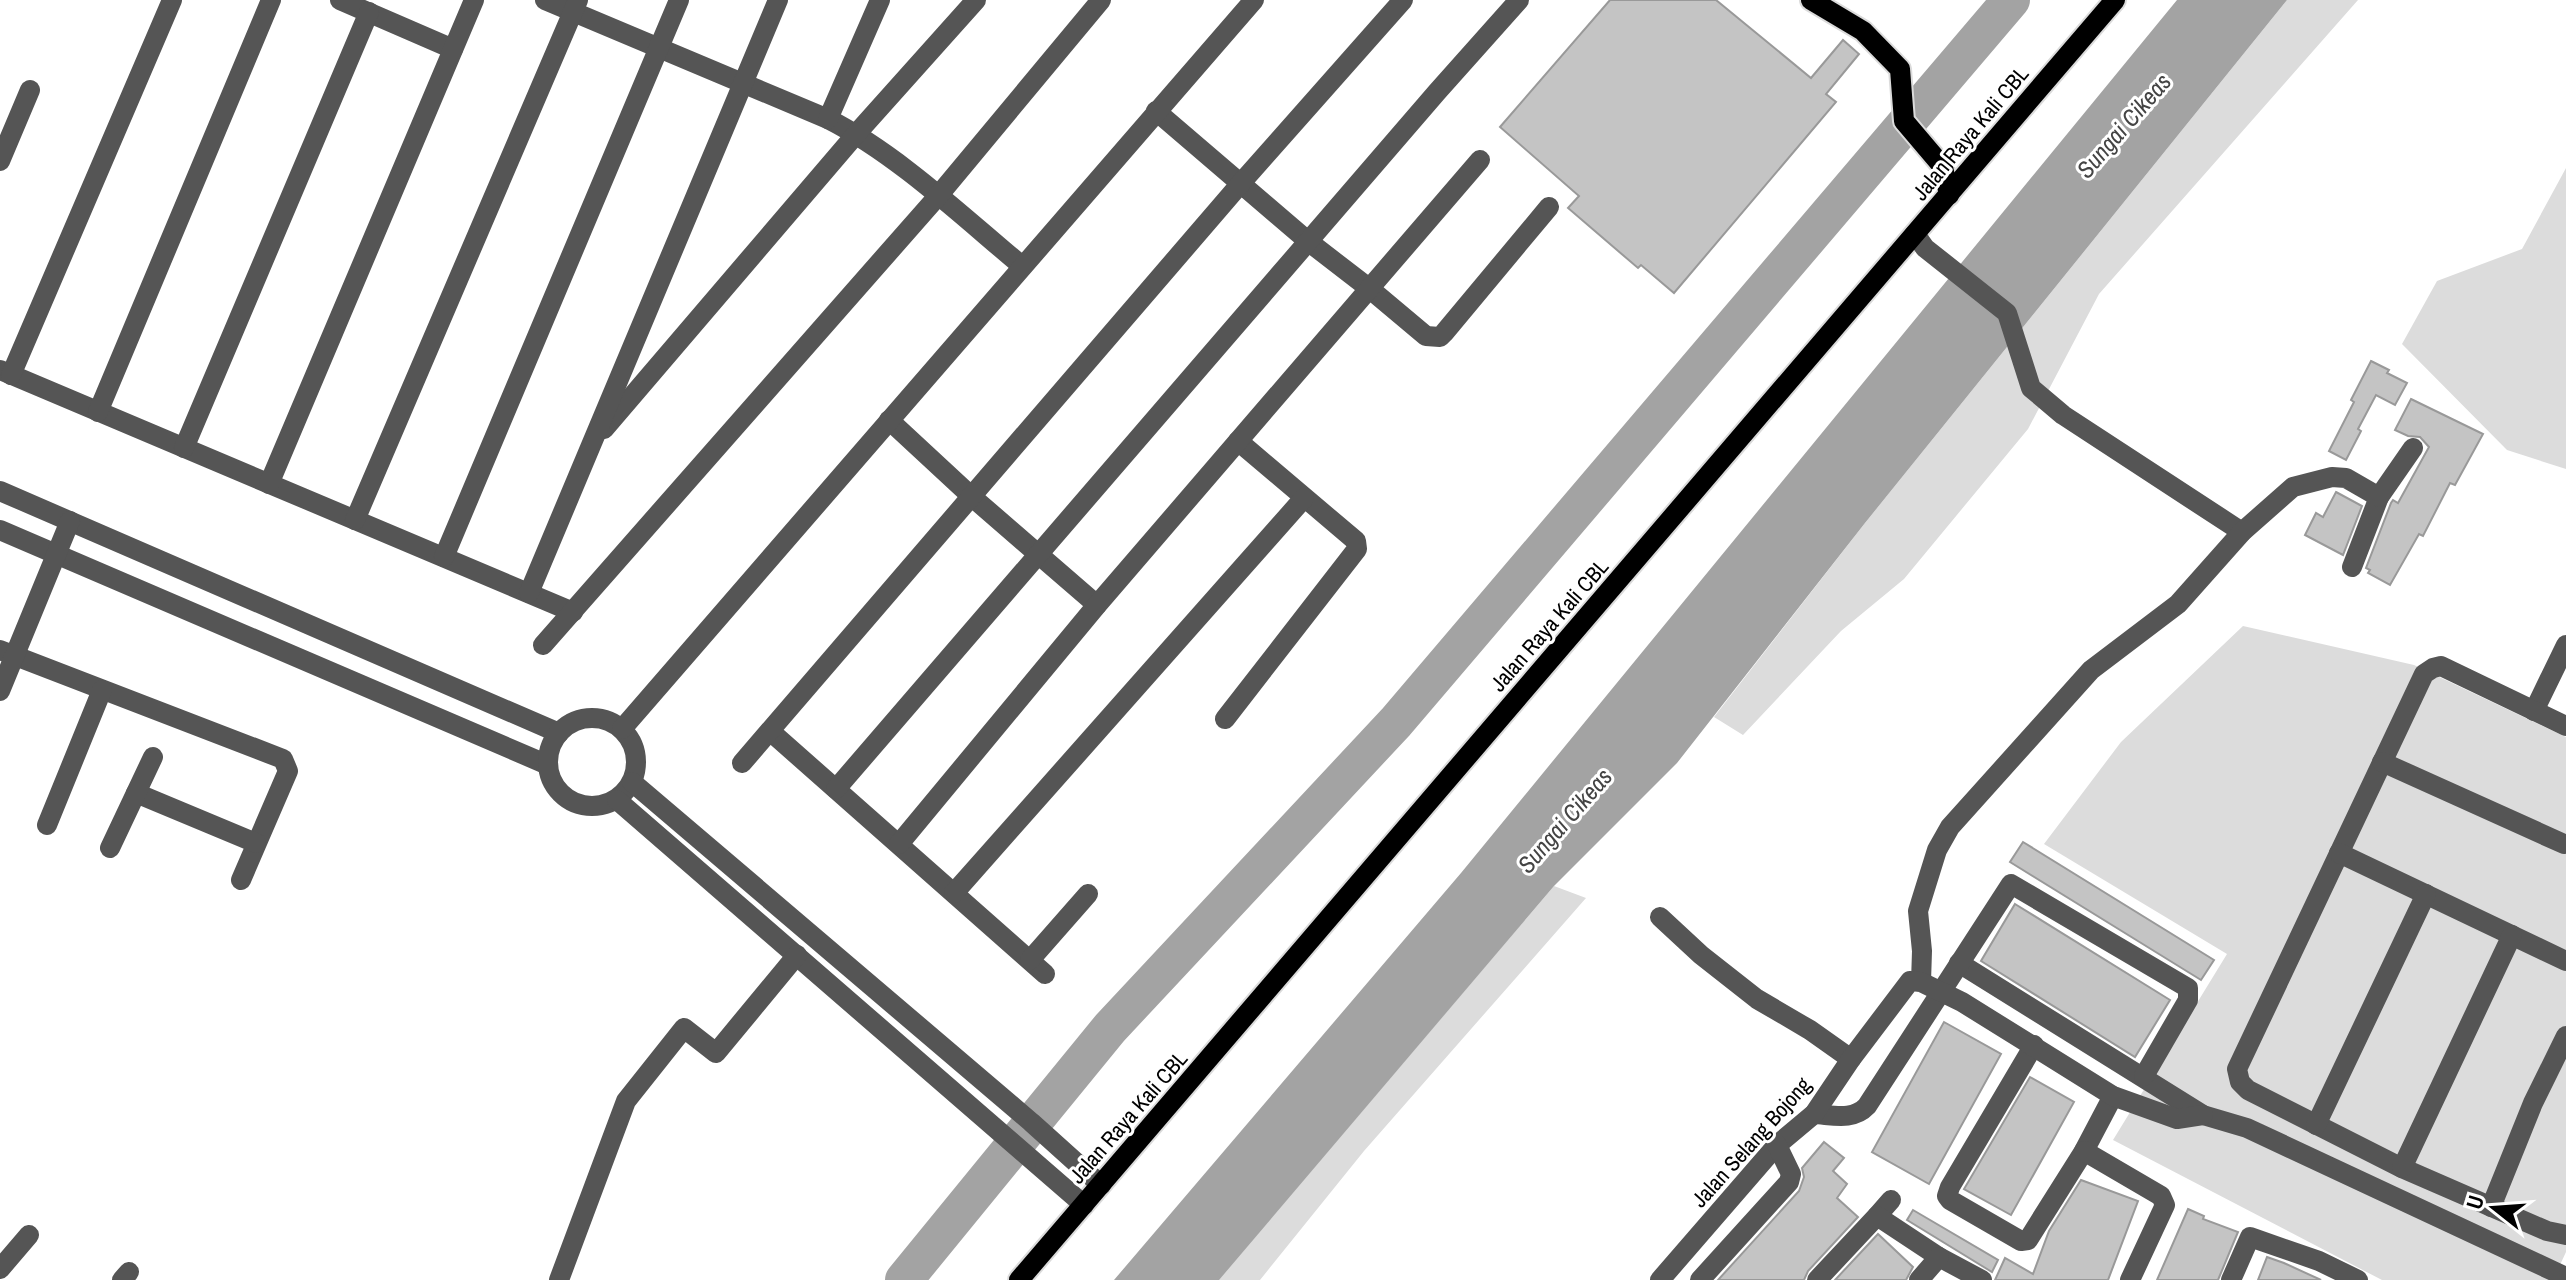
<svg xmlns="http://www.w3.org/2000/svg" width="2566" height="1280" viewBox="0 0 2566 1280" font-family="'Archivo Narrow',sans-serif">
<style>
.green{fill:#dcdcdc}
.water{fill:#a3a3a3}
.lines{fill:none;stroke-linecap:round;stroke-linejoin:round}
.river{stroke:#a3a3a3;stroke-width:38}
.building{fill:#c4c4c4;stroke:#999;stroke-width:2}
.major-casing{stroke:#dbdbdb;stroke-width:24}
.minor{stroke:#555;stroke-width:20}
.major{stroke:#000;stroke-width:20}
.labels{text-anchor:middle;stroke-width:6;stroke-linejoin:round;paint-order:stroke}
.street-label{font-size:22px;fill:#000;stroke:#fff}
.water-label{font-size:24px;font-style:italic;fill:#444;stroke:#fff}
</style>
<rect width="100%" height="100%" fill="#fff"/>
<!-- green -->
<g class="green">
<polygon points="2287,0 2358,0 2099,294 2028,429 1904,579 1841,631 1743,735 1714,717 1865,523"/>
<polygon points="2566,168 2566,469 2507,450 2402,344 2437,281 2522,249"/>
<polygon points="2243,626 2414,665 2566,737 2566,1252 2553,1280 2382,1280 2113,1140 2227,954 2044,844 2121,742"/>
<polygon points="1554,886 1586,898 1364,1151 1260,1280 1218,1280"/>
</g>
<!-- water -->
<polygon class="water" points="2177,0 2287,0 1865,523 1677,763 1554,886 1219,1280 1114,1280 1461,873"/>
<g class="lines">
<!-- river -->
<polyline class="river" points="904,1280 1110,1028 1396,722 2011,0"/>
</g>
<!-- building -->
<g class="building">
<polygon points="1610,0 1716,0 1811,78 1843,40 1859,54 1826,94 1836,102 1674,293 1641,265 1638,268 1568,208 1579,196 1500,127"/>
<polygon points="2371,361 2389,370 2387,373 2407,383 2395,405 2376,395 2358,429 2361,431 2346,460 2329,451 2354,402 2351,400"/>
<polygon points="2411,399 2483,434 2455,485 2450,483 2423,536 2419,534 2390,585 2368,573 2370,570 2366,568 2391,503 2393,500 2398,503 2429,447 2420,437 2408,436 2395,430"/>
<polygon points="2336,492 2362,506 2343,555 2305,535 2316,513 2323,517"/>
<polygon points="2023,842 2214,960 2201,980 2010,862"/>
<polygon points="2015,904 2170,1000 2135,1057 1981,961"/>
<polygon points="1944,1022 2001,1054 1929,1184 1872,1152"/>
<polygon points="2030,1077 2074,1102 2011,1215 1964,1189"/>
<polygon points="1824,1142 1844,1158 1833,1171 1847,1184 1837,1198 1858,1217 1808,1271 1804,1280 1718,1280 1799,1191 1804,1177 1802,1168"/>
<polygon points="2081,1180 2138,1201 2108,1280 1995,1280 2005,1258 2033,1274 2049,1231"/>
<polygon points="2188,1209 2204,1216 2203,1219 2238,1232 2218,1280 2157,1280"/>
<polygon points="1913,1210 1998,1260 1992,1272 1907,1220"/>
<polygon points="1878,1234 1913,1267 1906,1280 1835,1280"/>
<polygon points="2267,1257 2284,1263 2321,1280 2258,1280"/>
</g>
<g class="lines">
<!-- major casing -->
<g class="major-casing">
<g id="major">
<polyline points="1811,0 1863,31 1900,69 1904,121 1943,167 1949,195"/>
<polyline points="1019,1280 2115,0"/>
</g>
</g>
<!-- minor -->
<g class="minor">
<polyline points="340,0 453,49"/>
<path d="M 545,0 L 828,119 C 897,154 962,216 1022,266"/>
<polyline points="1156,111 1309,242 1370,289 1426,336 1440,337 1444,333 1549,207"/>
<polyline points="828,119 880,0"/>
<polyline points="0,161 30,90"/>
<polyline points="1915,234 1925,248 2007,313 2031,388 2063,415 2242,532"/>
<polyline points="0,370 573,612"/>
<polyline points="11,375 172,0"/>
<polyline points="98,412 271,0"/>
<polyline points="889,420 971,496 1097,605"/>
<polyline points="604,429 857,133 976,0"/>
<polyline points="184,448 369,12"/>
<polyline points="269,484 474,0"/>
<polyline points="0,491 559,733"/>
<polyline points="355,520 578,0"/>
<polyline points="0,530 548,765"/>
<polyline points="444,557 679,0"/>
<polyline points="2352,567 2379,497"/>
<polyline points="529,593 778,0"/>
<polyline points="543,645 938,196 1101,0"/>
<polyline points="0,650 283,759 288,771 241,880"/>
<polyline points="0,691 70,521"/>
<polyline points="2534,711 2566,645"/>
<circle cx="592" cy="762" r="44"/>
<polyline points="1225,719 1357,549 1356,541 1238,441"/>
<polyline points="2566,726 2441,666 2433,668 2424,674 2237,1069 2240,1082 2248,1090 2402,1168 2547,1231 2566,1235"/>
<polyline points="622,729 1254,0"/>
<polyline points="770,731 1045,974"/>
<polyline points="2382,762 2564,844"/>
<polyline points="742,763 1241,183 1403,0"/>
<polyline points="632,782 1031,1122 1101,1185"/>
<polyline points="836,789 1437,92 1519,0"/>
<polyline points="136,793 256,843"/>
<polyline points="617,800 1084,1205"/>
<polyline points="47,825 102,690"/>
<polyline points="899,844 1097,605 1480,160"/>
<polyline points="110,848 153,757"/>
<polyline points="2339,853 2566,961"/>
<polyline points="954,893 1304,498"/>
<polyline points="1660,917 1701,955 1757,999 1810,1030 1851,1059"/>
<polyline points="1030,960 1088,894"/>
<polyline points="1959,963 2203,1115 2247,1128 2566,1277"/>
<polyline points="1921,982 1922,951 1918,911 1937,850 1950,827 2091,670 2178,604 2242,532 2293,487 2332,477 2346,478 2379,497 2413,448"/>
<polyline points="2034,1045 1950,1187 1947,1196 1950,1200 2021,1241 2028,1240 2084,1151 2113,1096"/>
<path d="M 1814,1114 C 1833,1115 1853,1121 1867,1106 L 2011,884 L 2188,988 L 2188,1000 L 2144,1076"/>
<polyline points="2316,1125 2426,894"/>
<polyline points="2084,1151 2161,1196 2165,1205 2130,1280"/>
<polyline points="2402,1168 2512,935"/>
<polyline points="2491,1207 2533,1103 2566,1036"/>
<polyline points="1877,1216 1891,1200"/>
<polyline points="0,1269 29,1235"/>
<polyline points="122,1280 129,1272"/>
<polyline points="559,1280 626,1101 684,1028 716,1053 797,955"/>
<polyline points="1660,1280 1777,1145 1814,1114 1851,1059 1910,981 1921,982 1962,1002 2113,1096 2177,1119 2203,1115"/>
<polyline points="1700,1280 1789,1182 1791,1174 1777,1145"/>
<polyline points="1817,1280 1877,1216 1939,1257 1982,1280"/>
<polyline points="1919,1280 1939,1257"/>
<polyline points="2231,1280 2250,1237 2319,1261 2358,1280"/>
</g>
<!-- major -->
<use href="#major" class="major"/>
</g>
<g class="labels">
<!-- street labels -->
<g class="street-label">
<text transform="translate(1970 133) rotate(-50)" y="8">Jalan Raya Kali CBL</text>
<text transform="translate(1549 625) rotate(-49)" y="8">Jalan Raya Kali CBL</text>
<text transform="translate(1128 1117) rotate(-49)" y="8">Jalan Raya Kali CBL</text>
<text transform="translate(1751 1142) rotate(-48)" y="8">Jalan Selang Bojong</text>
</g>
<!-- water labels -->
<g class="water-label">
<text transform="translate(2124 126) rotate(-49)" y="8">Sungai Cikeas</text>
<text transform="translate(1565 821) rotate(-49)" y="8">Sungai Cikeas</text>
</g>
</g>
<!-- north arrow -->
<g transform="translate(2494 1208) rotate(287)" stroke="#ffffff" stroke-width="6" paint-order="stroke">
<path d="M0-6L14 30L0 20L-14 30Z" fill="#000000"/>
<text y="-12" font-size="22" font-weight="bold" text-anchor="middle" fill="#000000">U</text>
</g>
</svg>
